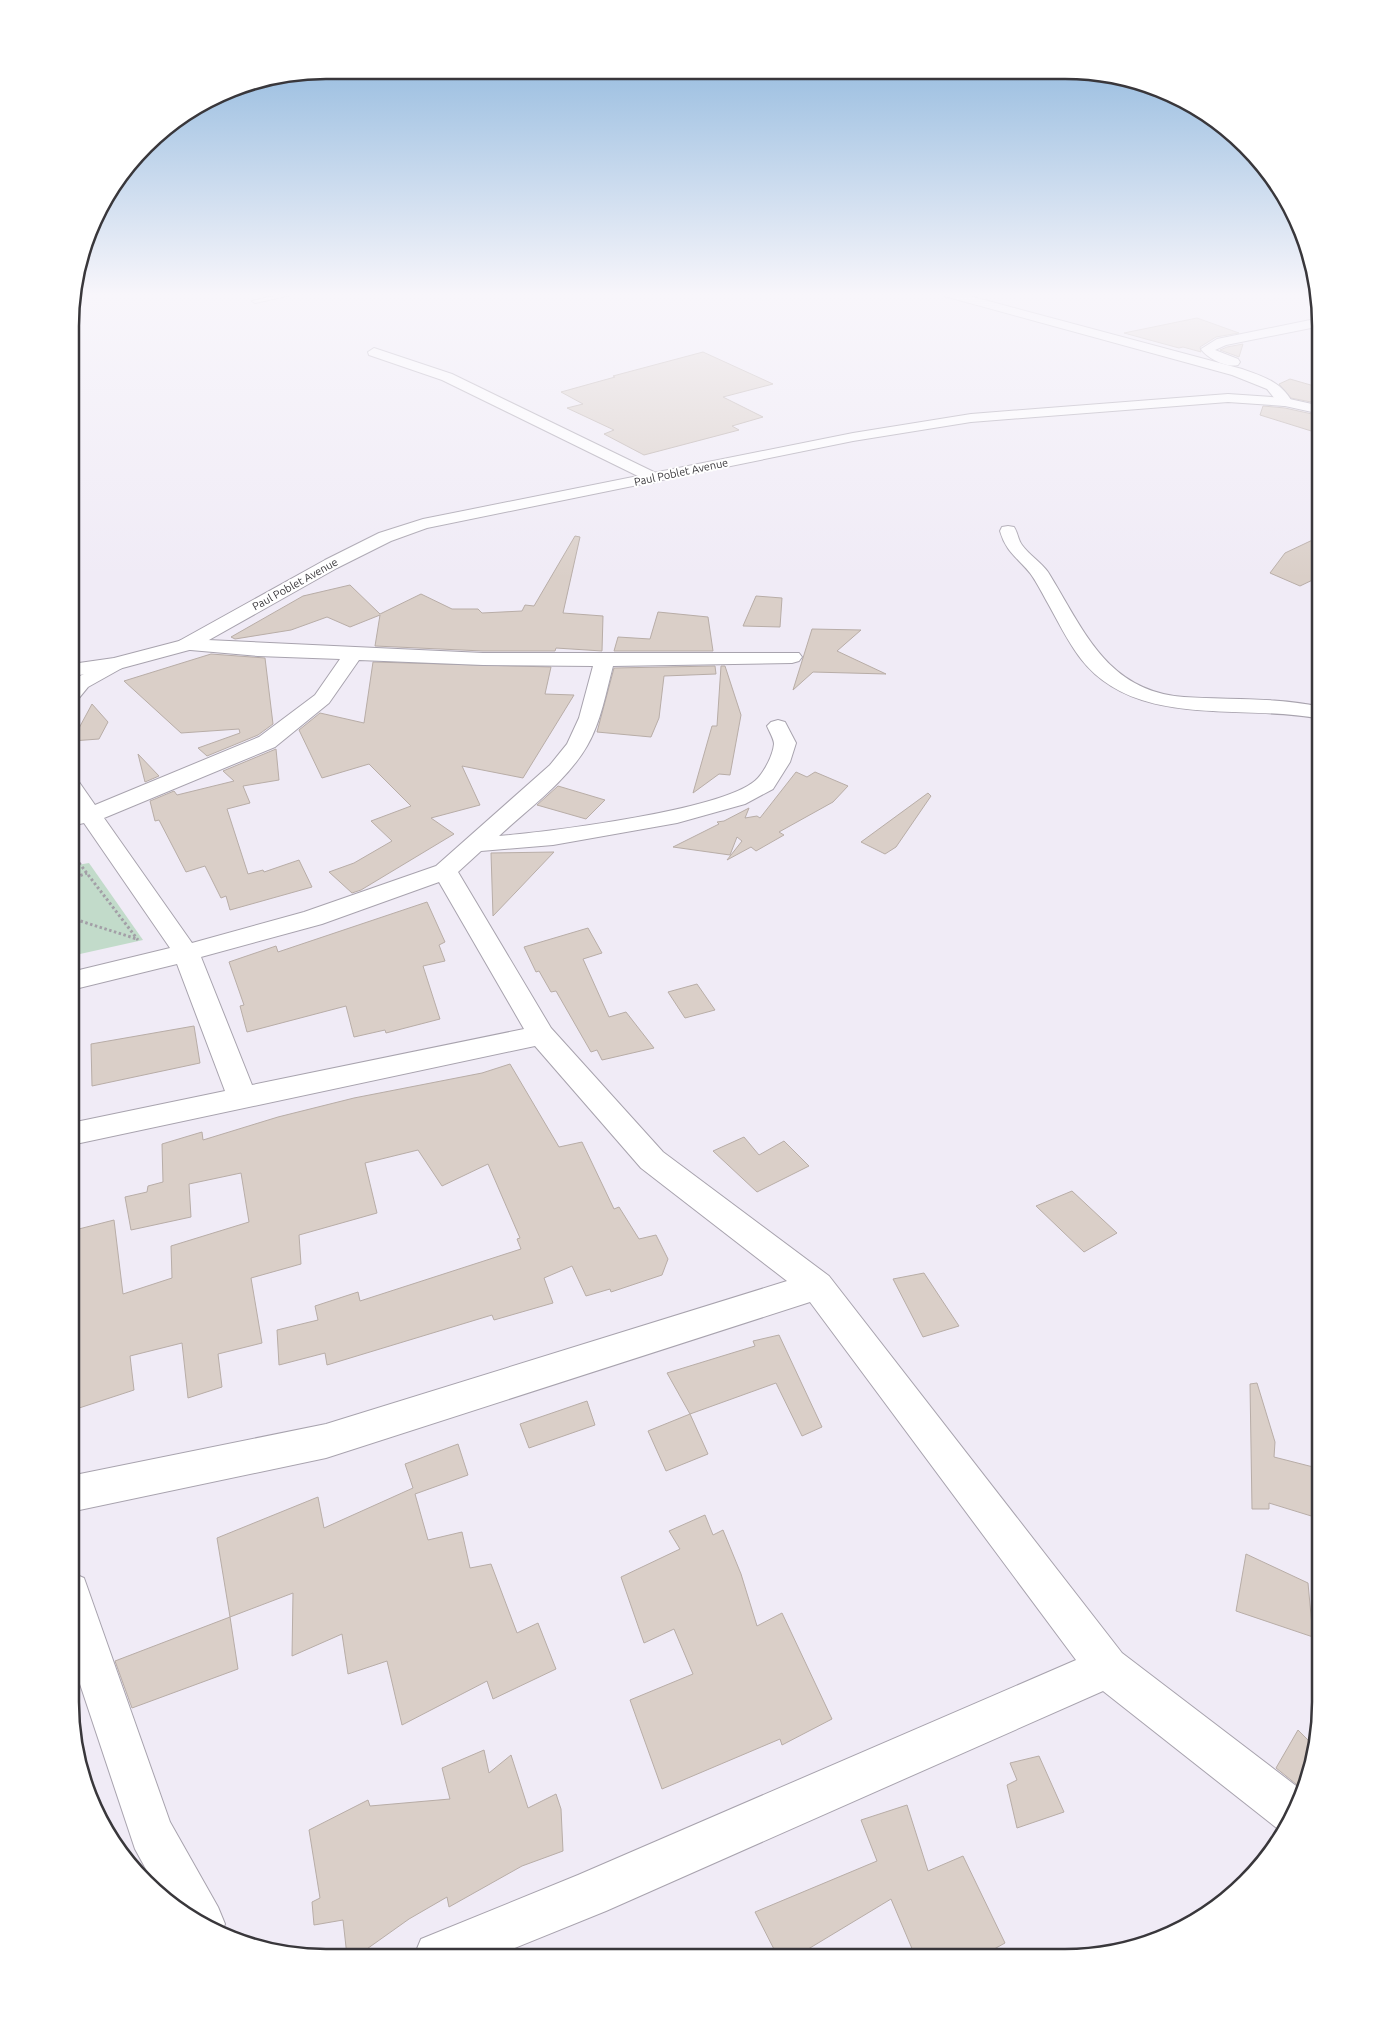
<svg xmlns="http://www.w3.org/2000/svg" width="1391" height="2028" viewBox="0 0 1391 2028" font-family="Ubuntu,sans-serif">
<style>
.green{fill:#c2dbca}
.building{fill:#dacfc8;stroke:#b8ada7}
.lines{fill:none;stroke-linecap:round;stroke-linejoin:round}
.lane-casing{stroke:#a8a3ae;stroke-width:2}
.street-casing{stroke:#a8a3ae;stroke-width:2}
.secondary-casing{stroke:#a8a3ae;stroke-width:2}
.path-far1{stroke:#a39fa7;stroke-width:2.5;stroke-dasharray:2 2;stroke-linecap:butt}
.path{stroke:#a39fa7;stroke-width:3;stroke-dasharray:2.5 2.5;stroke-linecap:butt}
.lane{fill:#fff;fill-rule:evenodd}
.street{fill:#fff;fill-rule:evenodd}
.secondary{fill:#fff;fill-rule:evenodd}
.labels{text-anchor:middle;stroke-width:4;stroke-linejoin:round;paint-order:stroke}
.far-street-label{font-size:11px;fill:#39373b;stroke:#fff}
.rim{fill:none;stroke:#39373b;stroke-width:2.5}
</style>
<rect width="100%" height="100%" fill="#f0ebf6"/>
<!-- green -->
<polygon class="green" points="89,863 143,940 71,956 71,866"/>
<!-- building -->
<g class="building">
<polygon points="1197,318 1239,333 1216,337 1200,347 1201,352 1183,347 1179,348 1124,333"/>
<polygon points="1243,344 1239,357 1220,350 1227,347"/>
<polygon points="703,352 773,384 723,397 763,417 732,426 739,430 644,455 604,434 614,430 567,408 583,404 561,392 615,377 613,376"/>
<polygon points="1290,379 1321,388 1321,404 1291,398 1279,384"/>
<polygon points="1263,406 1285,408 1321,416 1321,434 1260,415"/>
<polygon points="575,536 580,537 563,613 603,616 602,651 556,648 555,651 483,651 375,646 380,615 350,627 327,617 291,630 235,639 231,637 303,596 350,585 380,614 421,594 452,609 478,609 482,613 522,611 525,605 534,606"/>
<polygon points="1321,536 1321,576 1300,586 1270,573 1285,553"/>
<polygon points="756,596 782,598 780,627 743,626"/>
<polygon points="658,612 708,617 713,651 614,651 618,637 650,639"/>
<polygon points="812,629 861,630 837,651 886,674 813,672 793,690"/>
<polygon points="211,654 265,658 273,724 258,735 207,756 198,748 240,733 239,729 181,733 124,681"/>
<polygon points="373,662 551,667 545,694 574,695 523,778 462,766 480,805 431,818 454,834 361,890 352,893 329,872 354,863 392,841 371,821 411,806 369,764 322,778 299,730 320,713 364,723"/>
<polygon points="715,666 716,674 664,676 659,718 651,737 597,732 614,668"/>
<polygon points="721,666 725,666 741,715 730,775 719,774 693,793 712,726 717,726"/>
<polygon points="92,704 108,722 99,739 72,741"/>
<polygon points="276,749 279,780 243,786 250,803 227,809 248,874 263,870 264,872 299,860 312,887 230,910 226,896 221,898 205,866 186,872 159,820 155,821 150,801 174,791 177,795 234,781 223,771"/>
<polygon points="138,754 159,776 145,782"/>
<polygon points="796,772 807,777 815,772 848,786 833,802 779,832 784,835 756,851 751,847 727,860 742,841 737,837 730,855 673,847 719,824 717,822 724,821 749,808 745,818 757,816 760,818"/>
<polygon points="558,786 605,800 586,819 537,805"/>
<polygon points="928,793 931,796 896,847 885,854 861,842"/>
<polygon points="554,852 516,892 493,916 491,853"/>
<polygon points="427,902 445,942 439,945 445,961 423,966 440,1019 386,1033 385,1030 354,1037 346,1006 247,1032 240,1006 244,1005 229,962 276,946 278,952"/>
<polygon points="588,928 602,953 583,959 609,1017 626,1012 654,1048 602,1060 597,1050 591,1052 556,991 551,992 539,971 536,972 524,947"/>
<polygon points="697,984 715,1010 685,1018 668,992"/>
<polygon points="194,1026 200,1063 92,1086 91,1044"/>
<polygon points="510,1064 559,1147 582,1142 614,1209 619,1207 639,1239 656,1235 668,1259 662,1275 611,1292 610,1289 586,1296 572,1266 544,1278 553,1303 494,1320 492,1315 327,1365 325,1353 279,1365 277,1330 318,1320 315,1306 358,1292 360,1301 521,1249 517,1239 520,1238 488,1164 442,1186 418,1150 365,1163 377,1213 299,1235 301,1264 251,1278 262,1343 218,1354 222,1387 188,1398 182,1343 130,1356 134,1390 70,1411 71,1231 114,1220 123,1294 172,1278 171,1246 249,1222 241,1173 189,1184 191,1217 131,1230 125,1197 147,1192 148,1186 163,1182 162,1144 202,1132 203,1140 278,1117 354,1098 482,1073"/>
<polygon points="744,1137 759,1155 784,1141 809,1166 757,1192 713,1151"/>
<polygon points="1072,1191 1117,1233 1084,1252 1036,1206"/>
<polygon points="924,1273 959,1326 923,1337 893,1279"/>
<polygon points="779,1335 822,1427 802,1436 776,1383 690,1414 667,1373 755,1346 753,1341"/>
<polygon points="1257,1383 1275,1442 1274,1457 1321,1469 1321,1519 1269,1503 1269,1509 1252,1509 1250,1384"/>
<polygon points="587,1401 595,1425 529,1448 520,1424"/>
<polygon points="690,1414 708,1454 666,1471 648,1431"/>
<polygon points="458,1444 468,1475 415,1494 428,1540 462,1532 470,1568 491,1564 517,1633 538,1623 556,1669 493,1699 487,1681 402,1725 387,1661 348,1674 342,1634 292,1656 293,1593 230,1617 217,1538 318,1497 324,1528 413,1488 405,1464"/>
<polygon points="705,1515 713,1535 723,1530 741,1574 757,1626 782,1613 832,1719 782,1745 780,1739 662,1789 630,1700 693,1674 674,1629 644,1643 621,1577 680,1549 669,1531"/>
<polygon points="1246,1554 1308,1583 1313,1637 1236,1611"/>
<polygon points="230,1617 238,1669 132,1708 115,1661"/>
<polygon points="1298,1730 1315,1747 1309,1776 1301,1788 1276,1768"/>
<polygon points="484,1750 489,1773 511,1755 528,1808 556,1794 561,1809 563,1851 522,1866 449,1907 447,1897 409,1919 357,1956 347,1956 343,1920 314,1925 312,1902 320,1898 309,1830 368,1800 370,1806 450,1799 442,1768"/>
<polygon points="1039,1756 1064,1812 1017,1828 1007,1785 1017,1780 1010,1763"/>
<polygon points="907,1805 928,1871 963,1856 1005,1943 978,1958 916,1958 891,1899 795,1957 778,1957 755,1912 877,1861 861,1820"/>
</g>
<g class="lines">
<!-- lane casing -->
<g class="lane-casing">
<polygon id="lane" points="283,294 296,294 255,303 252,301"/>
</g>
<!-- street casing -->
<g class="street-casing">
<g id="street">
<path d="M 942,294 L 962,294 L 1242,369 C 1262,376 1282,382 1292,402 L 1285,406 L 1280,405 L 1267,389 L 1232,375 L 944,296 Z"/>
<path d="M 1320,318 L 1321,326 L 1226,345 L 1215,350 L 1238,359 L 1240,362 L 1238,365 C 1226,368 1207,358 1201,349 L 1217,339 Z"/>
<polygon points="374,348 452,374 660,475 662,478 654,483 648,481 442,380 369,355 368,352"/>
<path d="M 1008,526 L 1014,527 C 1018,533 1018,540 1022,545 C 1029,555 1041,562 1048,572 C 1084,630 1106,691 1184,697 C 1230,700 1276,697 1321,707 L 1321,719 C 1243,703 1136,730 1081,659 C 1067,641 1057,619 1046,600 C 1041,591 1036,581 1030,573 C 1017,557 1006,552 1000,531 L 1002,527 Z"/>
<path d="M 186,639 L 483,653 L 799,653 L 802,657 L 799,661 L 792,663 L 613,666 C 606,692 601,722 587,746 C 566,782 529,808 499,836 C 546,832 730,810 758,778 C 765,770 773,755 774,744 C 774,739 769,731 767,726 L 771,722 L 778,720 L 785,722 L 796,743 L 790,762 L 773,789 L 745,804 L 677,823 L 553,845 L 481,851 L 458,872 L 551,1028 L 663,1152 L 829,1276 L 1122,1653 L 1304,1792 L 1284,1832 L 1278,1829 L 1103,1691 L 606,1911 L 495,1956 L 414,1956 L 421,1939 L 578,1875 L 1076,1660 L 810,1302 L 326,1458 L 70,1512 L 70,1476 L 326,1424 L 787,1281 L 641,1168 L 535,1046 L 71,1145 L 71,1123 L 225,1091 L 177,964 L 71,990 L 71,972 L 170,948 L 84,823 L 71,826 L 71,812 L 76,811 L 71,804 L 71,780 L 79,782 L 95,805 L 259,737 L 315,695 L 340,659 L 258,656 L 179,649 L 176,645 L 179,641 ZM 359,660 L 483,665 L 593,666 L 579,718 L 567,744 L 550,765 L 436,866 L 304,912 L 192,943 L 104,818 L 275,747 L 329,703 ZM 439,882 L 524,1029 L 252,1085 L 201,957 L 322,924 Z"/>
<polygon points="115,658 122,660 125,664 122,668 88,687 79,698 72,700 72,681 74,679"/>
<polygon points="70,1572 84,1578 170,1822 218,1907 225,1924 221,1933 183,1915 159,1893 135,1849 70,1654"/>
</g>
</g>
<!-- secondary casing -->
<g class="secondary-casing">
<polygon id="secondary" points="1228,394 1285,398 1321,406 1321,414 1285,406 1228,402 971,422 853,441 427,528 391,541 337,568 193,649 115,670 72,676 72,664 114,658 179,641 325,560 379,533 423,519 853,433 971,414"/>
</g>
<!-- path-far1 -->
<polyline class="path-far1" points="71,852 77,860"/>
<!-- path -->
<g class="path">
<polyline points="76,859 138,940"/>
<polyline points="71,879 87,873"/>
<polyline points="71,918 137,939"/>
</g>
<!-- lane -->
<use href="#lane" class="lane"/>
<!-- street -->
<use href="#street" class="street"/>
<!-- secondary -->
<use href="#secondary" class="secondary"/>
</g>
<!-- sky -->
<linearGradient id="sky" x2="0" y2="1"><stop stop-color="#81afd9"/><stop offset="0.51" stop-color="#f8f6fb"/><stop offset="1" stop-color="#f8f6fb" stop-opacity="0"/></linearGradient>
<rect width="1391" height="578" fill="url(#sky)"/>
<g class="labels">
<!-- far-street labels -->
<g class="far-street-label">
<text transform="translate(681 472) rotate(-12)" y="4">Paul Poblet Avenue</text>
<text transform="translate(295 584) rotate(-29)" y="4">Paul Poblet Avenue</text>
</g>
</g>
<!-- crop -->
<path d="M0 0H1391V2028H0ZM326 79H1065A247 247 0 0 1 1312 326V1702A247 247 0 0 1 1065 1949H326A247 247 0 0 1 79 1702V326A247 247 0 0 1 326 79Z" fill="#fff" fill-rule="evenodd"/>
<path class="rim" d="M326 79H1065A247 247 0 0 1 1312 326V1702A247 247 0 0 1 1065 1949H326A247 247 0 0 1 79 1702V326A247 247 0 0 1 326 79Z"/>
</svg>
